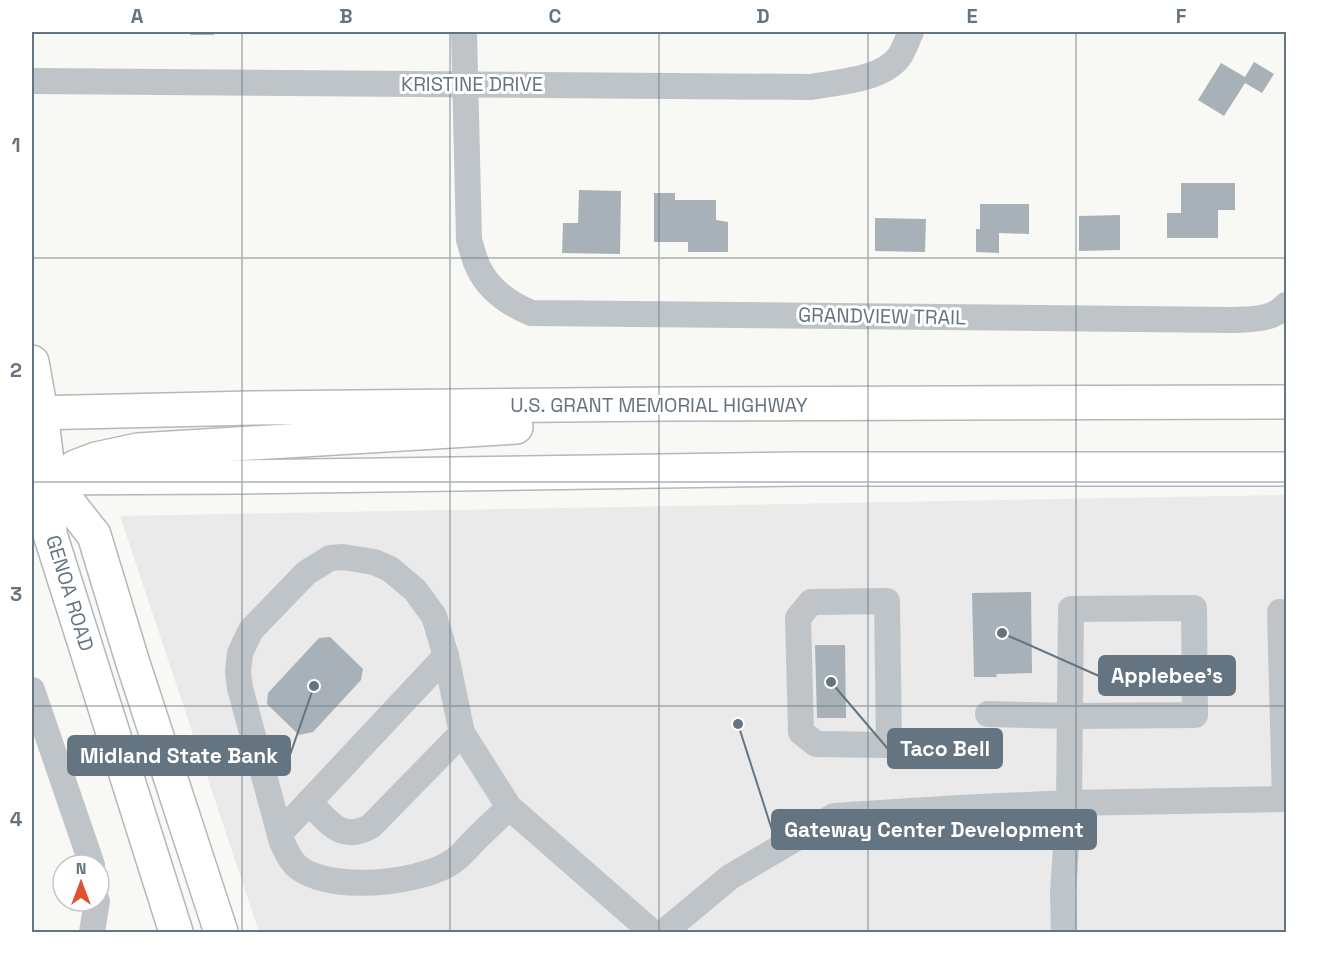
<svg xmlns="http://www.w3.org/2000/svg" width="1318" height="964" viewBox="0 0 1318 964" font-family="'Space Grotesk',sans-serif">
<style>
.built{fill:#e9eae9}
.building{fill:#a8b1b7}
.lines{fill:none;stroke-linecap:round;stroke-linejoin:round}
.major-casing{stroke:#b3b8bc;stroke-width:36}
.minor{stroke:#bfc4c8;stroke-width:26}
.major{stroke:#fff;stroke-width:33}
.grid{fill:none;stroke:#647480;stroke-width:1.5;stroke-opacity:0.55}
.labels{text-anchor:middle;stroke-width:6;stroke-linejoin:round;paint-order:stroke}
.street-label{font-size:20px;fill:#647480;stroke:#fff}
.leader{fill:none;stroke:#647480;stroke-width:2}
.callout-dot{fill:#647480;stroke:#fff;stroke-width:2}
.callout{fill:#647480;stroke:#647480;stroke-width:2}
.callout-label{font-size:21px;text-anchor:middle;font-weight:bold;fill:#fff}
.neatline{fill:none;stroke:#647480;stroke-width:2}
.grid-label{font-size:20px;text-anchor:middle;font-weight:bold;fill:#647480}
</style>
<rect width="100%" height="100%" fill="#f8f8f5"/>
<!-- built -->
<polygon class="built" points="1286,495 1286,932 259,932 120,516"/>
<!-- building -->
<g class="building">
<polygon points="191,32 214,32 214,35 190,35"/>
<rect x="1002" y="32" width="35" height="2"/>
<polygon points="1254,62 1274,74 1262,93 1245,83 1224,116 1198,100 1221,63 1245,77"/>
<polygon points="1181,183 1235,183 1235,210 1218,210 1218,238 1167,238 1167,213 1181,213"/>
<polygon points="579,190 621,191 620,254 562,253 563,223 578,223"/>
<polygon points="654,193 675,193 675,200 716,200 716,220 728,222 728,252 688,252 688,242 654,242"/>
<polygon points="980,204 1029,204 1029,234 999,233 999,253 976,252 976,229 980,229"/>
<polygon points="1120,215 1120,250 1079,251 1079,216"/>
<polygon points="875,218 926,219 925,252 875,251"/>
<polygon points="1031,592 1032,673 996,674 997,677 974,677 972,593"/>
<polygon points="330,637 363,669 361,680 313,732 299,735 267,704 268,693 319,638"/>
<polygon points="815,645 845,645 846,718 817,718"/>
</g>
<g class="lines">
<!-- major casing -->
<g class="major-casing">
<g id="major">
<polyline points="32,362 41,412 49,478 50,534 176,932"/>
<polyline points="32,413 253,408 667,404 1286,402"/>
<polyline points="75,467 96,459 138,450 516,427"/>
<polyline points="32,478 238,477 800,469 1286,469"/>
<polyline points="49,478 94,535 132,660 221,932"/>
</g>
</g>
<!-- minor -->
<g class="minor">
<path d="M 464,32 L 469,240 C 472,249 474,259 478,267 C 488,289 510,304 531,313 L 1233,320 C 1252,319 1273,320 1286,305"/>
<path d="M 32,81 L 811,87 C 837,82 882,80 899,57 C 904,50 907,40 911,32"/>
<polygon points="887,601 889,745 816,744 801,732 798,618 811,602"/>
<polyline points="1280,612 1285,799"/>
<polyline points="32,690 92,865"/>
<polyline points="988,714 1070,716 1195,715 1194,608 1071,609 1069,803 1063,893 1064,932"/>
<path d="M 309,802 C 329,822 341,843 371,826 L 462,733"/>
<path d="M 509,807 C 498,818 487,828 476,839 C 467,848 460,858 449,864 C 414,884 333,892 299,868 C 291,862 286,851 282,842 L 240,688 L 238,672 L 240,653 L 251,630 L 306,573 L 330,558 L 343,557 L 374,562 L 390,569 L 415,590 L 434,616 L 446,656 L 462,733 L 509,807 L 652,932"/>
<polyline points="280,833 446,656"/>
<polyline points="92,932 97,901"/>
<polyline points="664,932 730,877 834,816 959,808 1069,803 1286,799"/>
</g>
<!-- major -->
<use href="#major" class="major"/>
</g>
<!-- grid -->
<path class="grid" d="M 242,32 L 242,932M 450,32 L 450,932M 659,32 L 659,932M 868,32 L 868,932M 1076,32 L 1076,932M 32,258 L 1286,258M 32,482 L 1286,482M 32,706 L 1286,706"/>
<g class="labels">
<!-- street labels -->
<g class="street-label">
<text x="472" y="91">KRISTINE DRIVE</text>
<text transform="translate(882 316) rotate(1)" y="7">GRANDVIEW TRAIL</text>
<text x="659" y="412">U.S. GRANT MEMORIAL HIGHWAY</text>
<text transform="translate(70 593) rotate(73)" y="7">GENOA ROAD</text>
</g>
</g>
<!-- callouts -->
<path class="leader" d="M1002 633L1099 676M831 682L888 749M314 686L290 755M738 724L772 830"/>
<g class="callout-dot">
<circle cx="1002" cy="633" r="6"/>
<circle cx="831" cy="682" r="6"/>
<circle cx="314" cy="686" r="6"/>
<circle cx="738" cy="724" r="6"/>
</g>
<g class="callout">
<rect x="1099" y="656" width="136" height="39" rx="6"/>
<rect x="888" y="729" width="114" height="39" rx="6"/>
<rect x="68" y="736" width="222" height="39" rx="6"/>
<rect x="772" y="810" width="324" height="39" rx="6"/>
</g>
<g class="callout-label">
<text x="1167" y="683">Applebee's</text>
<text x="945" y="756">Taco Bell</text>
<text x="179" y="763">Midland State Bank</text>
<text x="934" y="837">Gateway Center Development</text>
</g>
<!-- border -->
<rect width="1318" height="964" fill="none" stroke="#ffffff" stroke-width="66"/>
<!-- north arrow -->
<g transform="translate(81 883)"><circle r="28" fill="#ffffff" stroke="#c1c7cc" stroke-width="1.5"/>
<path d="M0-4.5L10 22L0 15L-10 22Z" fill="#e0512e"/>
<text y="-9" font-size="16" font-weight="bold" text-anchor="middle" fill="#647480">N</text>
</g>
<rect x="33" y="33" width="1252" height="898" class="neatline"/>
<g class="grid-label">
<text x="137" y="23">A</text>
<text x="346" y="23">B</text>
<text x="555" y="23">C</text>
<text x="763" y="23">D</text>
<text x="972" y="23">E</text>
<text x="1181" y="23">F</text>
<text x="16" y="152">1</text>
<text x="16" y="377">2</text>
<text x="16" y="601">3</text>
<text x="16" y="826">4</text>
</g>
</svg>
